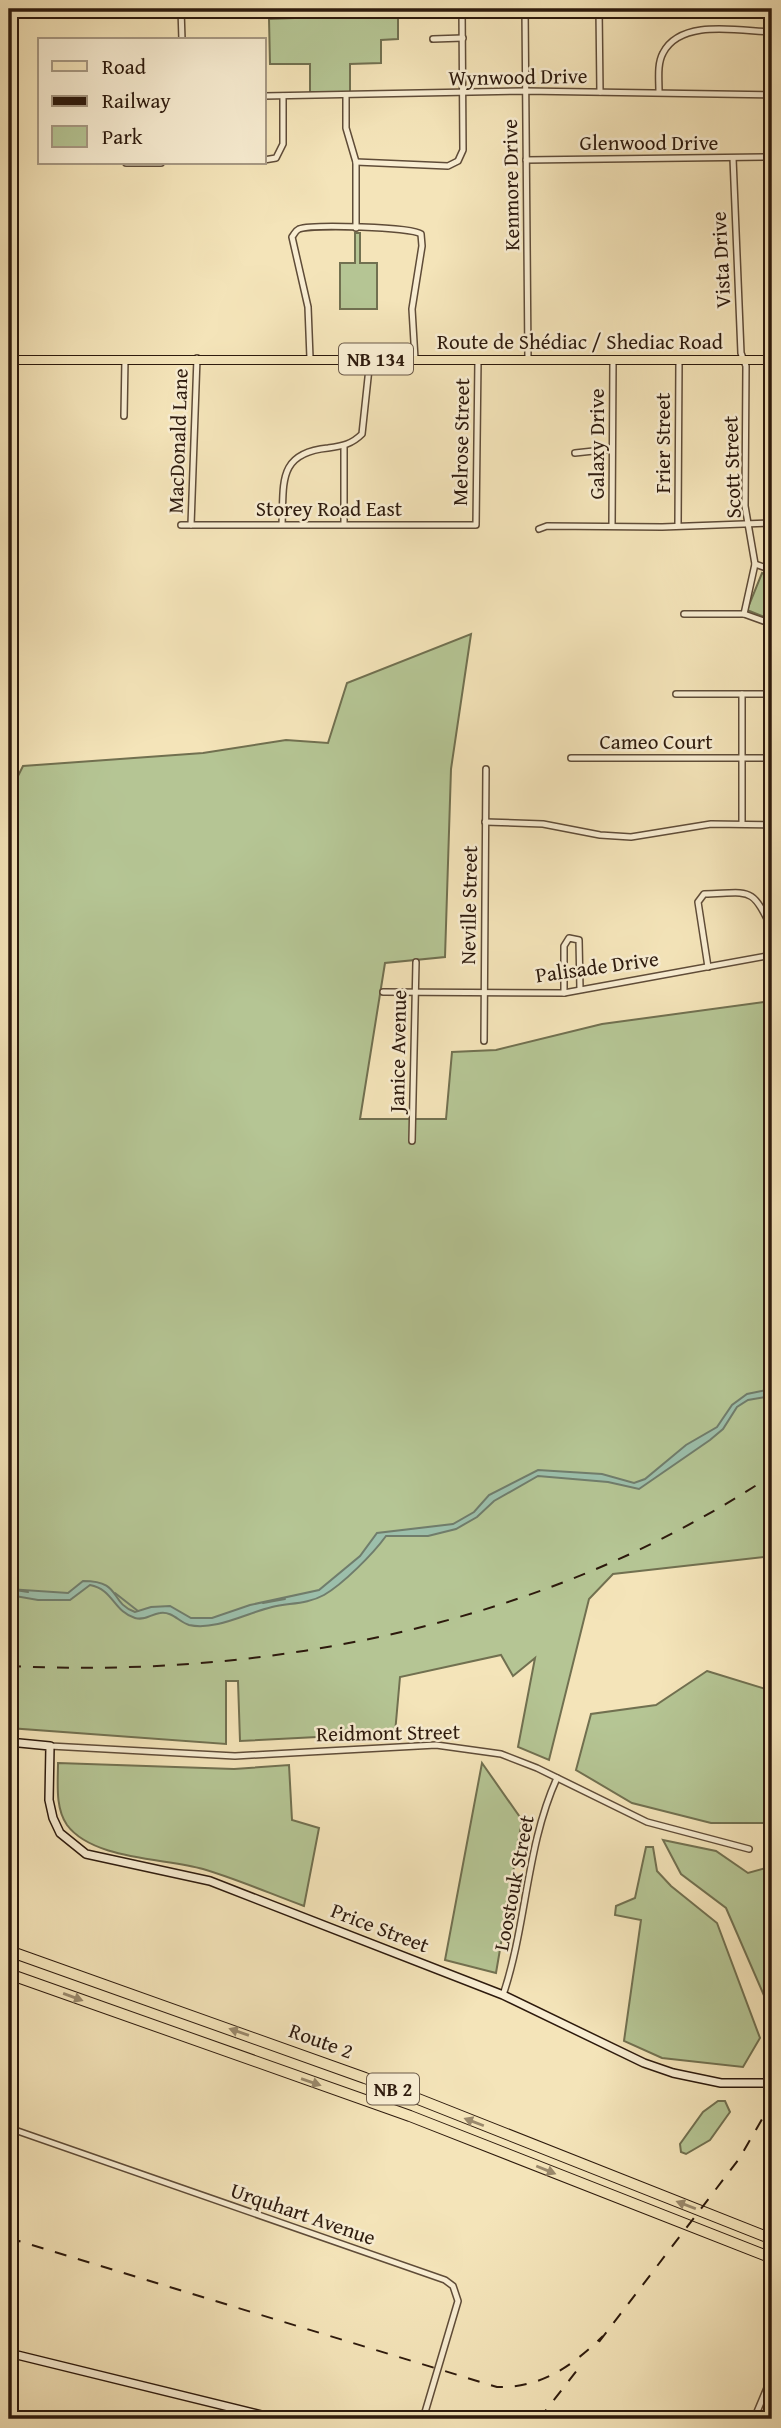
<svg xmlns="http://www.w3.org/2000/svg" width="781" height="2428" viewBox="0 0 781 2428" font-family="'Gentium Book Plus',serif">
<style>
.green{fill:#b5c594;stroke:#717050;stroke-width:2}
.water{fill:#9cbfab;stroke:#707d6c;stroke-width:2}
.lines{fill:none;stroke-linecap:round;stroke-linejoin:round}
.stream{stroke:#707d6c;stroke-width:2}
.street-casing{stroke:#5f4c38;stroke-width:8}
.secondary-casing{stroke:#2d1a0d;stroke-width:10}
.primary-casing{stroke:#2d1a0d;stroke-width:10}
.highway-casing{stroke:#2d1a0d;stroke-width:12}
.street{stroke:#f8edd2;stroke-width:5}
.secondary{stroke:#f8edd2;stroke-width:7}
.primary{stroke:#f4e4b9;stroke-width:8}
.highway{stroke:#f4e4b9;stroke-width:10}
.rail{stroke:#2d1a0d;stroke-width:2;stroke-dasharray:12 12;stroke-linecap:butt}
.oneway{fill:#9a896c}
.labels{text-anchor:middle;stroke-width:5;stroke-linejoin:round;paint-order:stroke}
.shield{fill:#f8edd2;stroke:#6a5948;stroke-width:2}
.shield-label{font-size:19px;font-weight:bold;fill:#2d1a0d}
.street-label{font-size:21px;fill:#2d1a0d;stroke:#f8edd2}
</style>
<rect width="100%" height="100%" fill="#f4e4b9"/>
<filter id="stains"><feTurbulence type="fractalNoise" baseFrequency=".00286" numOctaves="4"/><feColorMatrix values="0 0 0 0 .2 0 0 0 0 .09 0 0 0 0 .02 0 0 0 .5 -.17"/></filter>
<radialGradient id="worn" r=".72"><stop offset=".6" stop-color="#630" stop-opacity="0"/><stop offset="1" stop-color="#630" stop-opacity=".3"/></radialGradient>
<!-- green -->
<g class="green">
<polygon points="398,14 398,39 381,40 381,63 350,64 350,92 310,92 310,64 270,64 269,19"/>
<polygon points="355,233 360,233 360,263 377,263 377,309 340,309 340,263 355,263"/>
<polygon points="762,573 772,577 772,620 747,610"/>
<polygon points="471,634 451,769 445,957 385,963 360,1119 446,1119 452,1052 496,1050 602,1024 772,1001 772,1556 613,1574 589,1599 549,1760 518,1747 535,1658 513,1676 501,1655 400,1677 395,1733 240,1741 238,1681 226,1681 226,1744 9,1728 9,784 14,784 23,766 203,753 286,740 328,743 347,683"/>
<polygon points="707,1671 772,1691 772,1823 711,1823 632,1803 576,1770 591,1714 656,1705"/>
<path d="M 58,1763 L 234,1769 L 289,1765 L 292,1820 L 319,1828 L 304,1906 C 271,1894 237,1879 203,1869 C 165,1858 93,1860 67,1825 C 55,1808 58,1783 58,1763 Z"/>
<polygon points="482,1763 522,1820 496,1973 445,1960"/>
<polygon points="663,1840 716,1851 748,1873 766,1868 772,1858 772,2014 726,1908 681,1874"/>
<polygon points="646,1847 653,1847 657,1871 671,1886 717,1923 760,2038 743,2067 662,2058 624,2041 641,1920 615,1915 616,1906 635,1898"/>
<polygon points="718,2101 725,2101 730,2112 710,2140 686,2154 681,2152 680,2144 703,2112"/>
</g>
<!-- water -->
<path class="water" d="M 772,1389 L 772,1396 L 748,1400 L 737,1407 L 723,1429 L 710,1440 L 639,1489 L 608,1482 L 538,1476 L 494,1501 L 477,1517 L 456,1529 L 428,1536 L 386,1536 C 373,1554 343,1584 324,1595 C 308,1604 289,1603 272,1607 C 247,1613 215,1631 189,1625 C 179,1622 172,1611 160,1613 C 151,1614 145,1621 135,1618 C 114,1612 113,1589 90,1585 L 70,1600 L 38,1600 L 9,1595 L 9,1589 L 68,1593 L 83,1581 C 123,1581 108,1602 135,1612 L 151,1607 L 170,1606 L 191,1618 L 212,1618 L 250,1605 L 319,1590 L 360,1556 L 377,1533 L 453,1524 L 474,1512 L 489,1495 L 538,1470 L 602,1474 L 634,1483 L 645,1479 L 686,1445 L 717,1427 L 732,1405 L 747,1394 Z"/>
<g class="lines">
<!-- stream -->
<g class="stream">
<polyline points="9,1589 28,1592"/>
<polyline points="115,1593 138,1611"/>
<polyline points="263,1603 285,1599"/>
</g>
<!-- street casing -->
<g class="street-casing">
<g id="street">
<polyline points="181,9 182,40"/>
<polyline points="525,9 528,360"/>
<polyline points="599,9 600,92"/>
<polyline points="433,39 463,38"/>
<path d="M 659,92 C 659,79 657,64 663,53 C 681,18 740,31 772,32"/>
<polyline points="346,95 346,128 356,162 356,228"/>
<polyline points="264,96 525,91 772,95"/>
<polyline points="733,158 741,353 746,366 745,506 755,564 744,614"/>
<polyline points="264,160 276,158 283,144 283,96"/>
<polyline points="526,160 772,157"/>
<polyline points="356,162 448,166 458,161 463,150 462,9"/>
<polyline points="126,163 161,163"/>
<path d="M 310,358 L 308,307 L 292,237 C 295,233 295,231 299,229 C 312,224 412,227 421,234 L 422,246 L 412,309 L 415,359"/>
<polyline points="124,416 125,359"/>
<polyline points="575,453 612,449"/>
<polyline points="344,523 344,447"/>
<path d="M 282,524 C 284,483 277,453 328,448 C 343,446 352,444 362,434 L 370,359"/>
<polyline points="678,524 679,361"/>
<polyline points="181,525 476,525 478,360"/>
<polyline points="191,525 197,358"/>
<polyline points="612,526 613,361"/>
<polyline points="539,529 547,526 662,527 772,523"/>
<polyline points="755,564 772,570"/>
<polyline points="684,614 744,614 772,624"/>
<polyline points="676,694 772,694"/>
<polyline points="571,758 772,758"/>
<polyline points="485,822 543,824 600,835 631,837 711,824 772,825"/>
<polyline points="742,823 742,694"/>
<path d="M 708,967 L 698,902 L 704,894 C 751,893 751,885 772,929"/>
<polyline points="383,992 564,993 772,955"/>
<polyline points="564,993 564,946 569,938 579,940 580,989"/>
<polyline points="484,1041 486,769"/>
<polyline points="412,1141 416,962"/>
<polyline points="50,1746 235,1756 436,1745 501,1754 537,1768 647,1822 749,1849"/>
<path d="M 503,1995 C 527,1924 526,1846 557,1778"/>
<polyline points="9,2128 445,2280 453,2286 458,2301 423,2419"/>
<polyline points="754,2419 772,2376"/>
</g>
</g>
<!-- secondary casing -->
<g class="secondary-casing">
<g id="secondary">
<polyline points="9,1742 50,1746 49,1800 53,1818 60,1833 86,1854 210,1881 503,1995 644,2063 673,2073 721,2083 772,2083"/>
<polyline points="9,2353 278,2419"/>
</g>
</g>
<!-- primary casing -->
<g class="primary-casing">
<polyline id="primary" points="9,360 772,360"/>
</g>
<!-- highway casing -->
<g class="highway-casing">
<g id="highway">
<polyline points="9,1951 365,2078 772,2239"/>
<polyline points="9,1974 410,2116 772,2258"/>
</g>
</g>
<!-- street -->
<use href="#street" class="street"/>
<!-- secondary -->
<use href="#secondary" class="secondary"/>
<!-- primary -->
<use href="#primary" class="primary"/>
<!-- highway -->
<use href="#highway" class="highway"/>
<!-- rail -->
<g class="rail">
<path d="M 9,1666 C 273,1679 549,1623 772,1475"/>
<path d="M 9,2238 L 497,2387 C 542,2388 572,2366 603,2336"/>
<polyline points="599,2342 739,2159 772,2102"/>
<polyline points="539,2419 582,2364"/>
</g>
</g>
<!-- one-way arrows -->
<defs><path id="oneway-solid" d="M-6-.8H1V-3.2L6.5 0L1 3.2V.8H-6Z" transform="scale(1.75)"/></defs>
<g class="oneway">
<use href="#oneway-solid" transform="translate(73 1997) rotate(20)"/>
<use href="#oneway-solid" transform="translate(239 2032) rotate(-161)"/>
<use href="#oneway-solid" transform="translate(311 2082) rotate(19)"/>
<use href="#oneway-solid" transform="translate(474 2122) rotate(-159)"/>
<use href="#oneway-solid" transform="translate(546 2170) rotate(22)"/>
<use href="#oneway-solid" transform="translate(686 2205) rotate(-159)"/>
</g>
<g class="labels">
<!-- shield labels -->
<g class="shield">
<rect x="339" y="343.5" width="74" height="31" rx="5"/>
<rect x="367" y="2073.5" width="52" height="31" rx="5"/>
</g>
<g class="shield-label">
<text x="376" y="366">NB 134</text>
<text x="393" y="2096">NB 2</text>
</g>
<!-- street labels -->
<g class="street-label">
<text transform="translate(518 77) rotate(-1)" y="7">Wynwood Drive</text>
<text x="649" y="150">Glenwood Drive</text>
<text transform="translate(511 185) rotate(-91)" y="7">Kenmore Drive</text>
<text transform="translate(721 260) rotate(-93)" y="7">Vista Drive</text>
<text x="580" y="349">Route de Shédiac / Shediac Road</text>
<text transform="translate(178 441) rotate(-88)" y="7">MacDonald Lane</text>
<text transform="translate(461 442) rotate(-89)" y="7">Melrose Street</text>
<text transform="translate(663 443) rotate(-90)" y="7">Frier Street</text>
<text transform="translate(597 444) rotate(-90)" y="7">Galaxy Drive</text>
<text transform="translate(732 467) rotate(-92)" y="7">Scott Street</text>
<text x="329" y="516">Storey Road East</text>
<text x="656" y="749">Cameo Court</text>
<text transform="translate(469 905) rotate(-89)" y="7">Neville Street</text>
<text transform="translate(597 967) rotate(-8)" y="7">Palisade Drive</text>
<text transform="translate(398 1051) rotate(-89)" y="7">Janice Avenue</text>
<text transform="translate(388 1733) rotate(-1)" y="7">Reidmont Street</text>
<text transform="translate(514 1883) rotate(-79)" y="7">Loostouk Street</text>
<text transform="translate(380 1928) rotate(21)" y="7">Price Street</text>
<text transform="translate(321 2041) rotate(20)" y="7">Route 2</text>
<text transform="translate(303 2214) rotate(19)" y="7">Urquhart Avenue</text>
</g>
</g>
<!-- margin -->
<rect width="781" height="2428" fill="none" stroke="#f4e4b9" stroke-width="35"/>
<rect x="10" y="10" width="760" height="2407" fill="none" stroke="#2d1a0d" stroke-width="3.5"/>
<rect x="18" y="18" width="746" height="2393" fill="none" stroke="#2d1a0d" stroke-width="2"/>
<!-- legend -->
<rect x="38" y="38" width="228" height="126" fill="#f8edd2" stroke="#a79983" stroke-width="2"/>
<rect x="52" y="61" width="35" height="10" fill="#f4e4b9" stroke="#a79983" stroke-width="2"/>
<text x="102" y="74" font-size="21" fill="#2d1a0d">Road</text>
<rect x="52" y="96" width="35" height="10" fill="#2d1a0d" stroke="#a79983" stroke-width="2"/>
<text x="102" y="108" font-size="21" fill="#2d1a0d">Railway</text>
<rect x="52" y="126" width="35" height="21" fill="#b5c594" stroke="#a79983" stroke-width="2"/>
<text x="102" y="144" font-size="21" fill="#2d1a0d">Park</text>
<rect width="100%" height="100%" filter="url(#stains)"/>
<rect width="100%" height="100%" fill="url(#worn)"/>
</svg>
